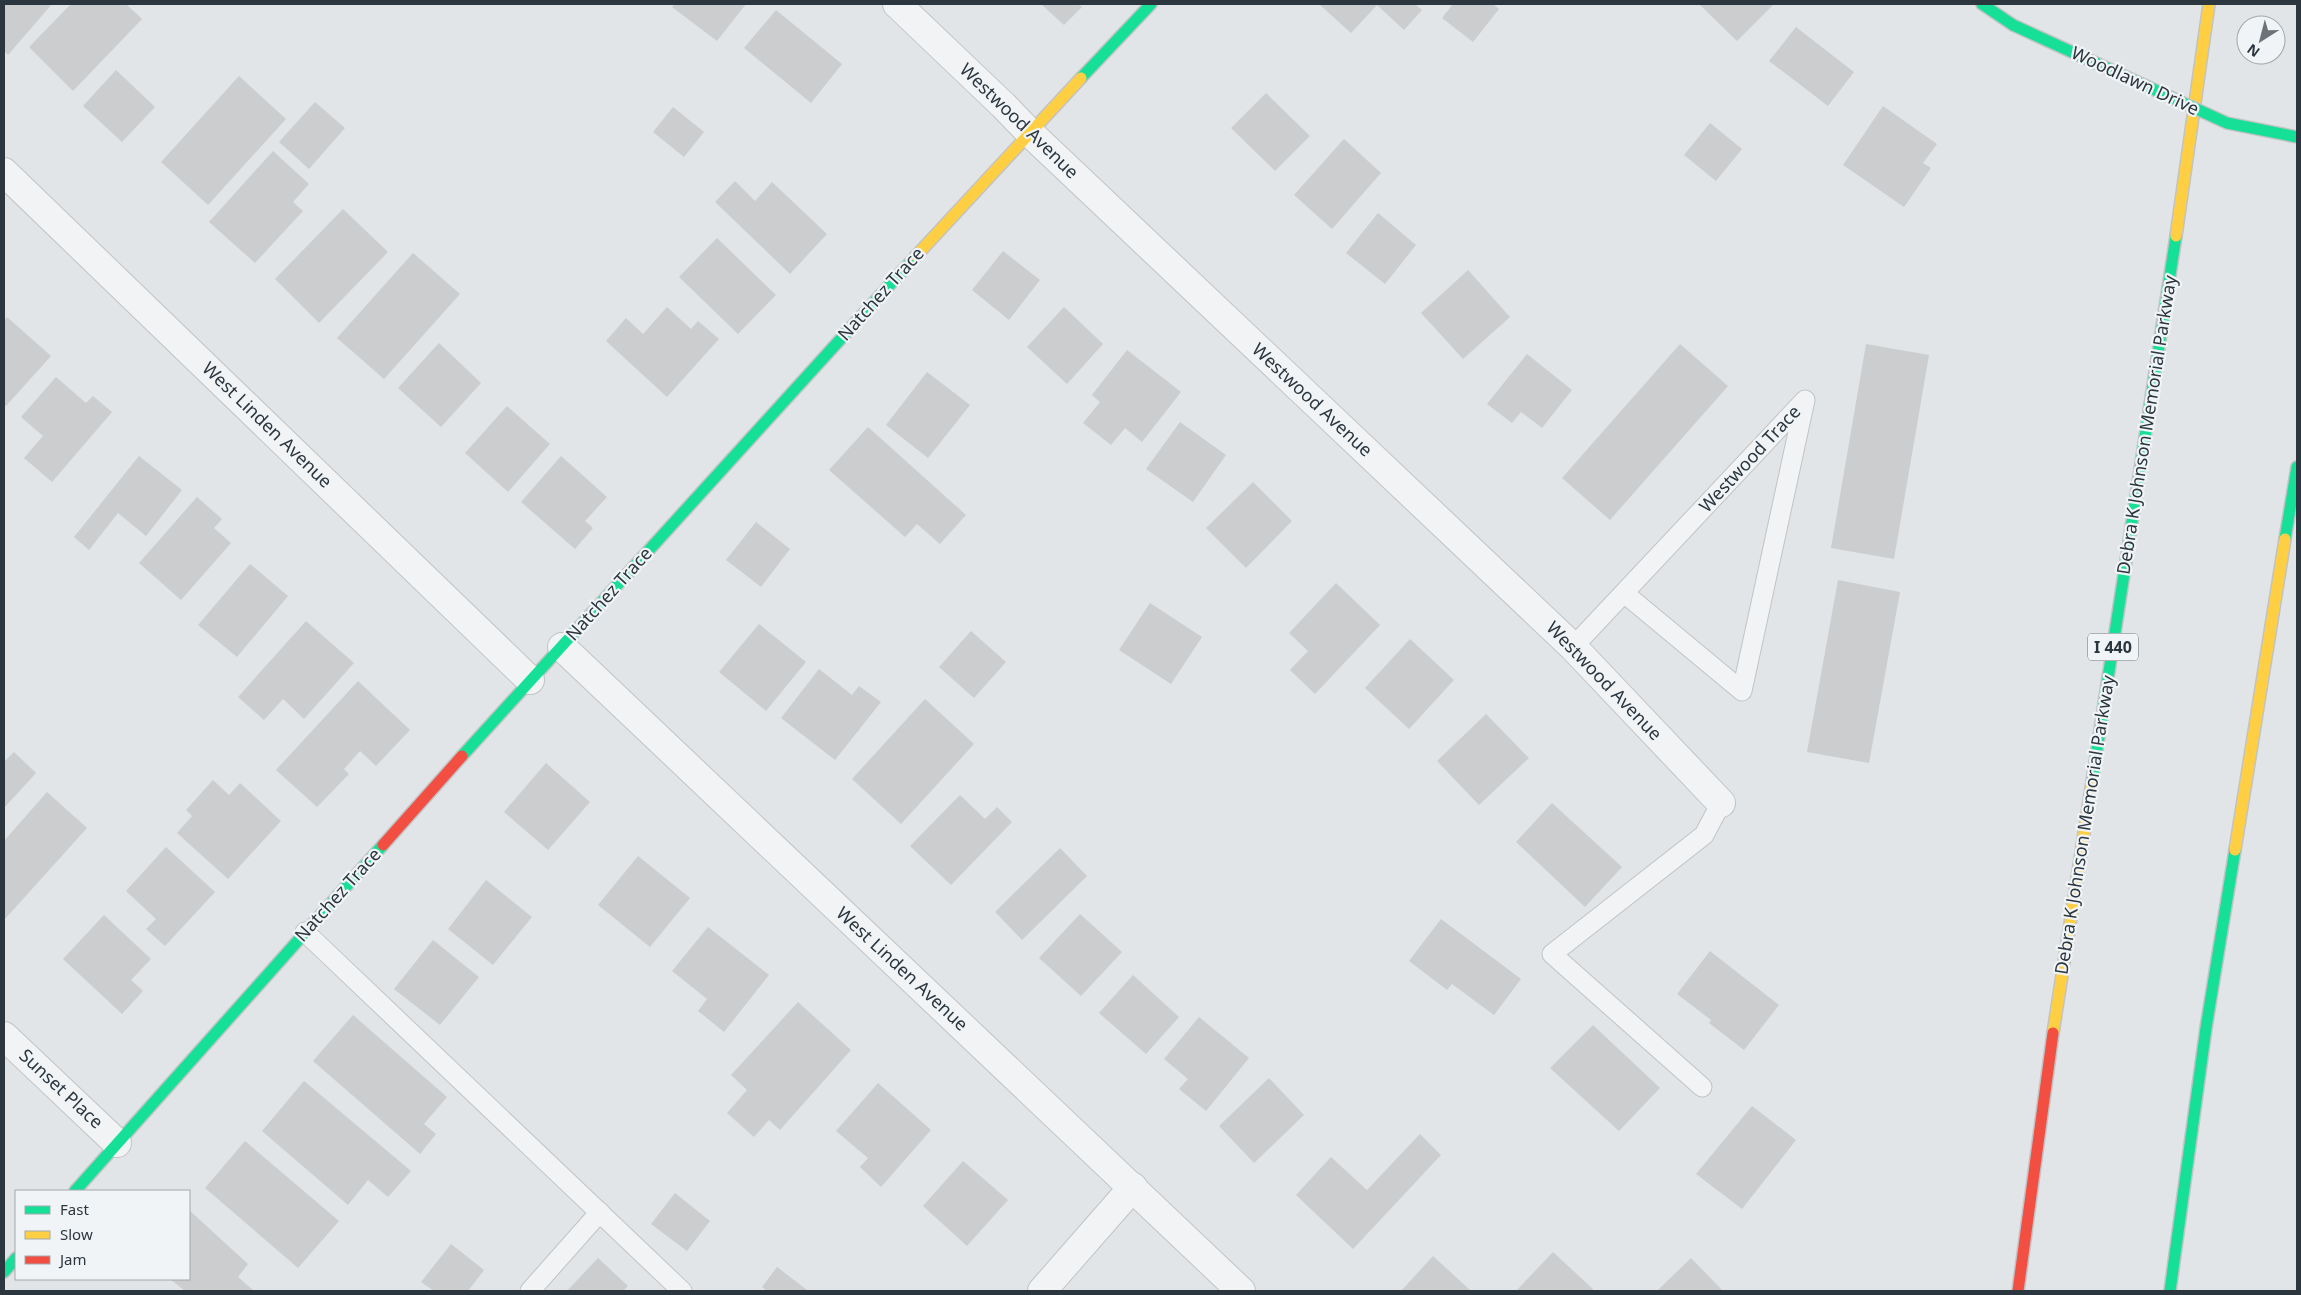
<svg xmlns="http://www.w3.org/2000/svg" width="2301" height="1295" viewBox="0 0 2301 1295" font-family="'Noto Sans',sans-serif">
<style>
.building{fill:#cbcdcf}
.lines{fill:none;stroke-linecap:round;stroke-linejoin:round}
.lane-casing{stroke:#c1c3c5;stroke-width:21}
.street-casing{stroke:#c1c3c5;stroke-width:30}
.fast-casing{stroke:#c1c3c5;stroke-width:14}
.slow-casing{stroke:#c1c3c5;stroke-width:14}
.jam-casing{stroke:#c1c3c5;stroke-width:14}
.lane{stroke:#f2f3f4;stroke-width:19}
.street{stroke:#f2f3f4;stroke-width:28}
.fast{stroke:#16e098;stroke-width:11}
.slow{stroke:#ffcf43;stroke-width:11}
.jam{stroke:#f24e42;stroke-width:11}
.fast-bridge-casing{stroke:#c1c3c5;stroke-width:14;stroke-linecap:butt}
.fast-bridge{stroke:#16e098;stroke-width:11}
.labels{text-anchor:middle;stroke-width:4.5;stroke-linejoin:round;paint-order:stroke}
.shield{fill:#f1f4f6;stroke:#666f75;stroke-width:1}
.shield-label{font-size:16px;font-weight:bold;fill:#2b363e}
.street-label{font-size:18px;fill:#2b363e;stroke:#f1f4f6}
</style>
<rect width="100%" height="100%" fill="#e2e5e7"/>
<!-- building -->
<g class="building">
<polygon points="4,4 52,4 8,55 4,51"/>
<polygon points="71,4 126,4 142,19 73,91 29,47"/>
<polygon points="675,4 746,4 717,41 672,7"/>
<polygon points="1041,4 1078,4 1082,7 1064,25"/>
<polygon points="1319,4 1415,4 1422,10 1404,30 1377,5 1351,33"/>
<polygon points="1453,4 1493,4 1499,9 1473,42 1442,18"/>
<polygon points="1699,4 1774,4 1737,41"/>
<polygon points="776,10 842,64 811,103 744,48"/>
<polygon points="1796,27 1854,72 1828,106 1769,61"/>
<polygon points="116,70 155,107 122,142 83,106"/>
<polygon points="239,76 286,119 208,205 161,162"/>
<polygon points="1266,93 1310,136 1275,171 1231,128"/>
<polygon points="315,102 345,128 309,169 279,142"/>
<polygon points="1883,106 1937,144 1923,163 1931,168 1904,207 1843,165"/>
<polygon points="673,107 704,132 684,157 653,132"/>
<polygon points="1710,123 1742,149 1716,181 1684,155"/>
<polygon points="1344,139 1381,173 1332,229 1294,195"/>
<polygon points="273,151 309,184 293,202 303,211 255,263 209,222"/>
<polygon points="735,181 755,201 772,182 827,234 790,274 715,202"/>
<polygon points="343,209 388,252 319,323 275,279"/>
<polygon points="1378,213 1416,245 1385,284 1346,253"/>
<polygon points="717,238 776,295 738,334 679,277"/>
<polygon points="1003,251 1040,280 1009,320 972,290"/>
<polygon points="413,253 460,294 384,379 337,338"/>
<polygon points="1468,270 1510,317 1463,359 1421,313"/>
<polygon points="667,307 691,329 698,321 719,339 667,397 606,341 626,318 643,334"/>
<polygon points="1064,307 1103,344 1067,384 1027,347"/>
<polygon points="7,317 51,356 6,406 4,404 4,321"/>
<polygon points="439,343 481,383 441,427 398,388"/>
<polygon points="1680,344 1728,386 1610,520 1562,478"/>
<polygon points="1866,344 1929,355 1894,559 1831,548"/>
<polygon points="1127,350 1181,392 1142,442 1125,428 1111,445 1083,423 1100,402 1092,395"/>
<polygon points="1527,354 1572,390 1542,428 1521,412 1512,423 1487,404"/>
<polygon points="927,372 970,405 928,458 886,425"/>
<polygon points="56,377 86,403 93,396 112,412 52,482 24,458 43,436 21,417"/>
<polygon points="507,406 550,444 508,492 465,453"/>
<polygon points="1180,422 1226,455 1193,502 1146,469"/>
<polygon points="868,427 966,515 940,544 917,524 905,537 829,470"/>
<polygon points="139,456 182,490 146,536 118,513 89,550 74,537"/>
<polygon points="561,456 607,497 585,521 593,528 575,549 521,502"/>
<polygon points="1253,482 1292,521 1246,568 1206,528"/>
<polygon points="197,497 222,519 214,528 231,543 181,600 139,563"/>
<polygon points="756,522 790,549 761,587 726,560"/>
<polygon points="250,564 288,596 237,657 198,625"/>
<polygon points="1838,580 1900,592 1869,763 1807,752"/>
<polygon points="1336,583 1380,625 1315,694 1290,670 1308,651 1289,633"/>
<polygon points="1150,603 1202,637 1171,684 1119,650"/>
<polygon points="306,621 354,663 304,719 283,699 264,720 238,697"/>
<polygon points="759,624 806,662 766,711 719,672"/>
<polygon points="971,631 1006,662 974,698 939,667"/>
<polygon points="1410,639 1454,680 1409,729 1365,688"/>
<polygon points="819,669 852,695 859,686 881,702 835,760 781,718"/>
<polygon points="358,681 410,730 376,766 360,751 344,769 349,774 317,807 276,770"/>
<polygon points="925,699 974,744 901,824 852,779"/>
<polygon points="1486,714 1529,758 1479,805 1437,761"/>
<polygon points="14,752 36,773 4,808 4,762"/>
<polygon points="546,763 590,802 548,850 504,812"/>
<polygon points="213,780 229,795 240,783 281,821 228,879 177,833 192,816 186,810"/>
<polygon points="47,792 87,828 5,919 4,841"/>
<polygon points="960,795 985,819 997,807 1012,822 951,885 910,846"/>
<polygon points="1552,803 1622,867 1585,907 1516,842"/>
<polygon points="166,847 215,892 165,946 146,929 156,919 126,891"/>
<polygon points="1060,848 1087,876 1022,940 995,912"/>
<polygon points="638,856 690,898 650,947 598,905"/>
<polygon points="486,880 532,917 493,965 448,929"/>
<polygon points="1080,914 1122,952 1081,996 1039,958"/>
<polygon points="104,915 151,959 131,980 143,991 122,1014 63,959"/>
<polygon points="1441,919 1521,979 1494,1015 1452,984 1447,990 1409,961"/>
<polygon points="708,927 769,975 724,1032 698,1011 707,999 672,971"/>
<polygon points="433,940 479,977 440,1025 394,989"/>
<polygon points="1710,951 1779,1005 1744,1050 1709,1023 1711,1020 1677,994"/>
<polygon points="1133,975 1179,1017 1146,1054 1099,1013"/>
<polygon points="798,1002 851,1050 780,1130 769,1120 754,1137 727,1113 747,1090 731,1075"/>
<polygon points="353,1015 447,1097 424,1124 436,1134 420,1154 313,1061"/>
<polygon points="1199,1017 1249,1058 1206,1111 1179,1089 1188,1079 1164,1059"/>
<polygon points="1593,1025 1660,1088 1619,1131 1550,1068"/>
<polygon points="1269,1078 1304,1115 1254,1163 1219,1126"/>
<polygon points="304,1081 411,1171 388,1197 368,1180 348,1205 262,1131"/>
<polygon points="878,1083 931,1130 881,1187 860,1167 868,1158 836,1131"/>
<polygon points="1752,1106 1796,1140 1742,1209 1696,1174"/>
<polygon points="1420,1134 1441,1155 1353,1249 1296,1195 1331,1157 1367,1190"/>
<polygon points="245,1141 339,1221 298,1268 205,1188"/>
<polygon points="963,1161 1008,1200 967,1246 923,1206"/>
<polygon points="675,1193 710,1221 687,1251 651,1224"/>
<polygon points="189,1210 248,1264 238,1277 254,1291 185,1291 170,1279 189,1279"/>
<polygon points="451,1244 484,1270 468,1291 434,1291 421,1282"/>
<polygon points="1553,1252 1593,1289 1591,1291 1516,1291"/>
<polygon points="1433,1256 1471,1291 1401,1291"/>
<polygon points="598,1258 628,1286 623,1291 567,1291"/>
<polygon points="1691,1258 1723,1291 1657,1291"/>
<polygon points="777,1267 807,1290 806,1291 767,1291 762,1287"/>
</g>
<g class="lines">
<!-- lane casing -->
<g class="lane-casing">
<g id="lane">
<polyline points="1573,647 1805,400 1742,691 1624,593"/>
<polyline points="305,932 682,1291"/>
<polyline points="1702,1087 1552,954 1704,835 1721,803"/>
<polyline points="530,1291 600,1212"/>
</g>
</g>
<!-- street casing -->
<g class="street-casing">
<g id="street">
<polyline points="897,4 1004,106 1029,132 1573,647 1721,803"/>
<polyline points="4,172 530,680"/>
<polyline points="562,647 1241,1291"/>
<polyline points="4,1036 117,1143"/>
<polyline points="1042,1291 1133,1187"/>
</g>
</g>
<!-- fast casing -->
<g class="fast-casing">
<g id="fast">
<polyline points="1982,4 2013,25"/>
<polyline points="1081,78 1151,4"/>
<polyline points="2285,539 2297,467"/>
<polyline points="462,756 916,256"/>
<polyline points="2092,782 2176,236"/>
<polyline points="75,1191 383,845"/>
<polyline points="4,1272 16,1258"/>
<polyline points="2170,1291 2206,1028 2235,850"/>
</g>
</g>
<!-- slow casing -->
<g class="slow-casing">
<g id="slow">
<polyline points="2176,236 2209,4"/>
<polyline points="916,256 1081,78"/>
<polyline points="2235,850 2285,539"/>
<polyline points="2053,1033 2092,782"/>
</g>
</g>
<!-- jam casing -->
<g class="jam-casing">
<g id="jam">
<polyline points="383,845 462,756"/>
<polyline points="2018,1291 2053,1033"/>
</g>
</g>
<!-- lane -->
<use href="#lane" class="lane"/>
<!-- street -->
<use href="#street" class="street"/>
<!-- fast -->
<use href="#fast" class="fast"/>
<!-- slow -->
<use href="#slow" class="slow"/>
<!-- jam -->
<use href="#jam" class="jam"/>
<!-- fast-bridge casing -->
<g class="fast-bridge-casing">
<polyline id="fast-bridge" points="2013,25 2227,123 2297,137"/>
</g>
<!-- fast-bridge -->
<use href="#fast-bridge" class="fast-bridge"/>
</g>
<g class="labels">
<!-- shield labels -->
<rect class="shield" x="2088" y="633.5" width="50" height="27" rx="4"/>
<g class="shield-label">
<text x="2113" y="653">I 440</text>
</g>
<!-- street labels -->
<g class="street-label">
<text transform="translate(2135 81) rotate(25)" y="6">Woodlawn Drive</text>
<text transform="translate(1019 121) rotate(44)" y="6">Westwood Avenue</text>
<text transform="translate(881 294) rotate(-48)" y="6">Natchez Trace</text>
<text transform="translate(1312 400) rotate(43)" y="6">Westwood Avenue</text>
<text transform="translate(267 425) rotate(44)" y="6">West Linden Avenue</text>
<text transform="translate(2147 425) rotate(-81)" y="6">Debra K Johnson Memorial Parkway</text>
<text transform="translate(1750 459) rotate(-47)" y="6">Westwood Trace</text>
<text transform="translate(609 594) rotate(-48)" y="6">Natchez Trace</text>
<text transform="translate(1604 681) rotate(46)" y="6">Westwood Avenue</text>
<text transform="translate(2085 825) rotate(-81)" y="6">Debra K Johnson Memorial Parkway</text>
<text transform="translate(338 895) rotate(-48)" y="6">Natchez Trace</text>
<text transform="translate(902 969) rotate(43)" y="6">West Linden Avenue</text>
<text transform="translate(61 1089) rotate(43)" y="6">Sunset Place</text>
</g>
</g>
<!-- border -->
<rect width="2301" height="1295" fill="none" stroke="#2b363e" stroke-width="10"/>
<!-- legend -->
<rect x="15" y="1190" width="175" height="90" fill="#f1f4f6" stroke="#a2a8ac"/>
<rect x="25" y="1206" width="25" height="8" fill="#16e098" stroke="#a2a8ac"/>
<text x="60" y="1215" font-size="15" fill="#2b363e">Fast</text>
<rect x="25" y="1231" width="25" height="8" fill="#ffcf43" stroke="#a2a8ac"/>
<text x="60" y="1240" font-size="15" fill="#2b363e">Slow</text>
<rect x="25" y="1256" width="25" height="8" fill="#f24e42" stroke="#a2a8ac"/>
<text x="60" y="1265" font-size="15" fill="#2b363e">Jam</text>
<!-- north arrow -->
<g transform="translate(2261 40) rotate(216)"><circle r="24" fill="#f1f4f6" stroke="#a2a8ac"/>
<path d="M0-4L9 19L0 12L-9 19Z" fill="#6b7379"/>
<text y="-8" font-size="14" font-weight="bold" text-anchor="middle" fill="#2b363e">N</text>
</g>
</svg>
